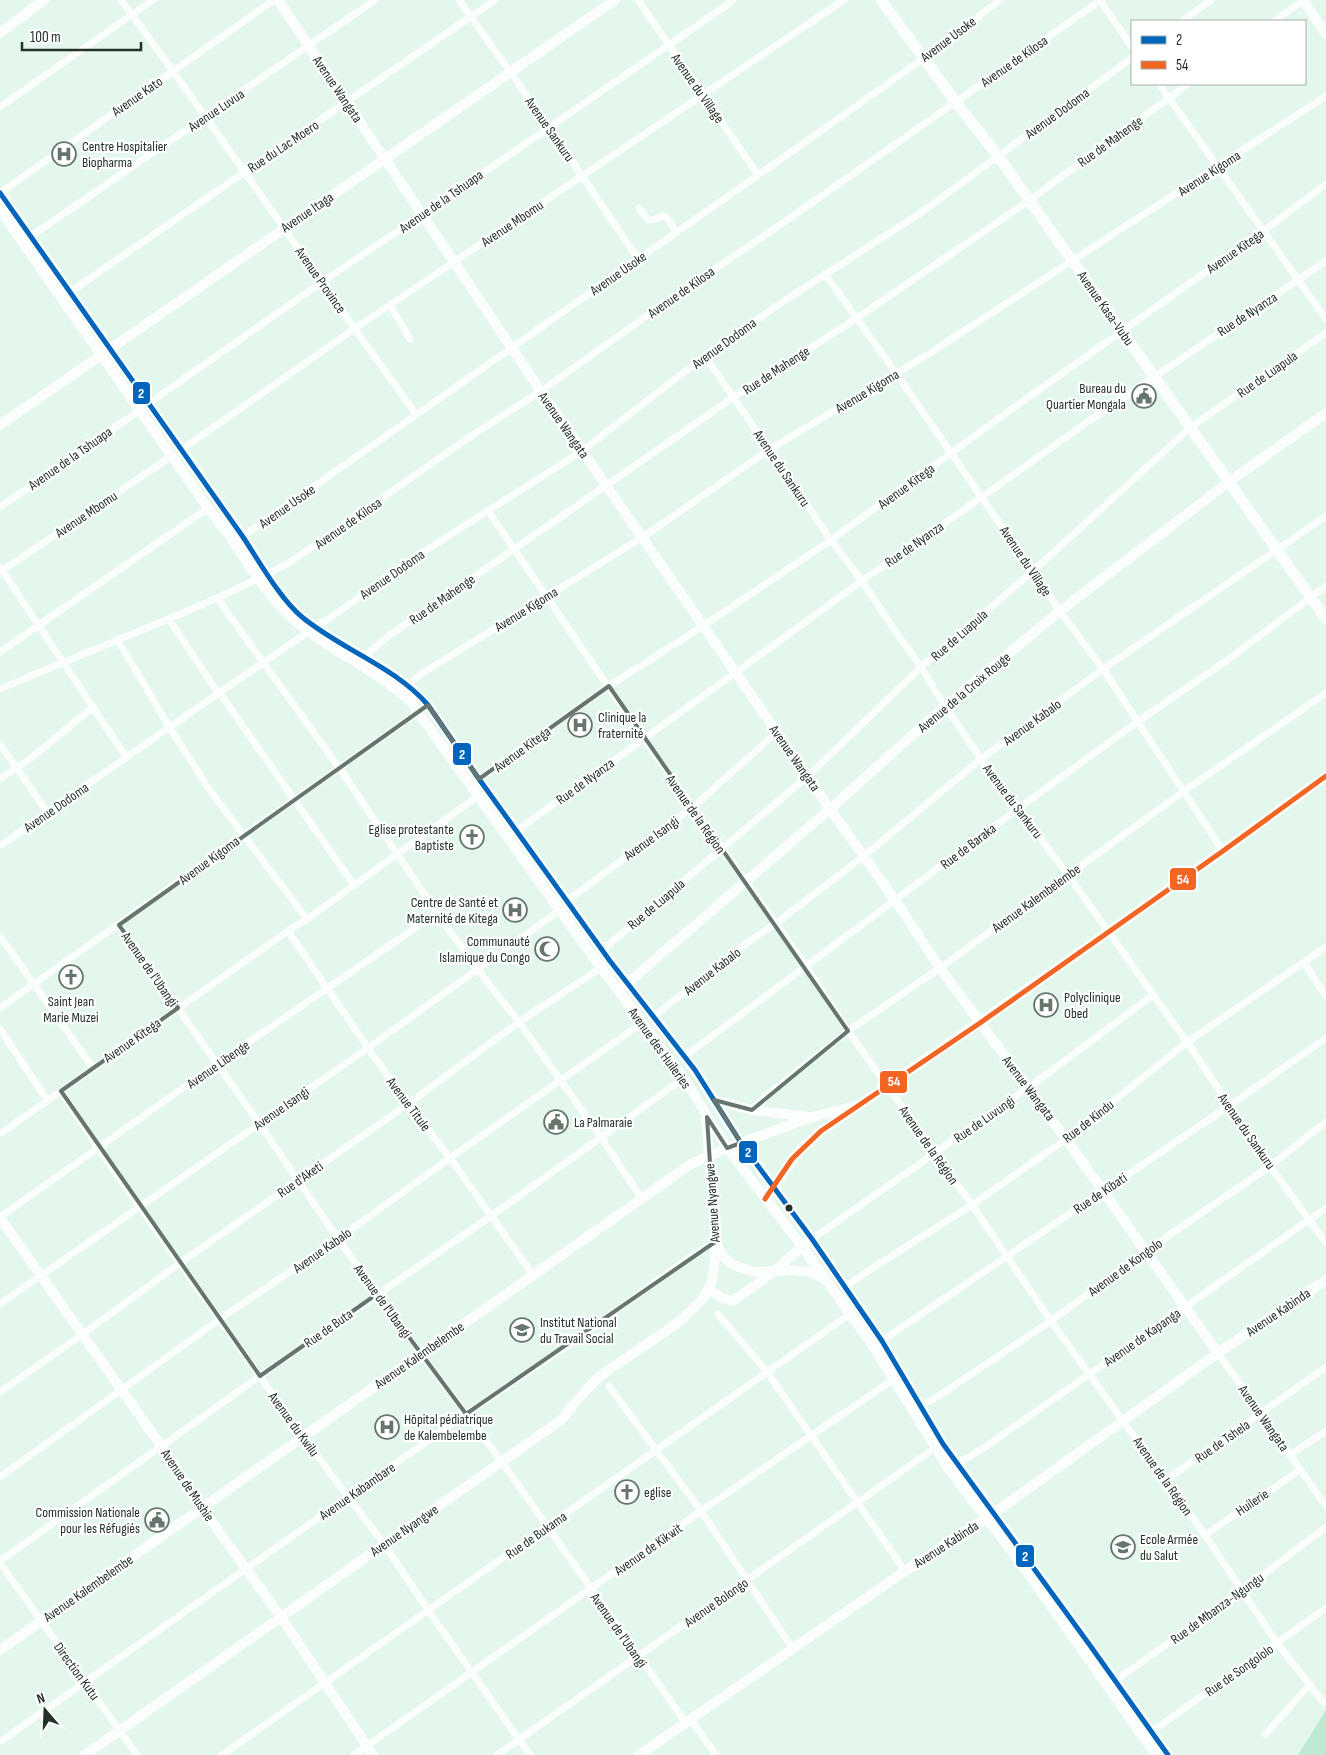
<svg xmlns="http://www.w3.org/2000/svg" width="1326" height="1755" viewBox="0 0 1326 1755" font-family="'Sofia Sans Condensed',sans-serif">
<style>
.green{fill:#bee9d2}
.lines{fill:none;stroke-linecap:round;stroke-linejoin:round}
.street{stroke:#fbfefc;stroke-width:7}
.secondary{stroke:#fbfefc;stroke-width:10}
.primary{stroke:#fbfefc;stroke-width:11}
.bus-1-casing{stroke:#fff;stroke-width:9}
.bus-2-casing{stroke:#fff;stroke-width:9}
.bus-1{stroke:#0065bd;stroke-width:5}
.bus-2{stroke:#f26522;stroke-width:5}
.marked{fill:none;stroke:#66766d;stroke-width:4;stroke-linejoin:round}
.bus-dot{fill:#233129;stroke:#fff;stroke-width:2}
.labels{text-anchor:middle;stroke-width:4.5;stroke-linejoin:round;paint-order:stroke}
.street-label{font-size:14px;fill:#233129;stroke:#fff}
.poi-label{font-size:14px;fill:#233129;stroke:#fff;text-anchor:start}
.line-badge{stroke:#fff;stroke-width:2}
.badge-label{font-size:14px;text-anchor:middle;font-weight:bold;fill:#fff}
</style>
<rect width="100%" height="100%" fill="#e3f7ec"/>
<!-- green -->
<polygon class="green" points="1326,1710 1326,1755 1298,1755"/>
<g class="lines">
<!-- street -->
<g class="street">
<path d="M 121,0 C 222,136 316,277 416,414"/>
<polyline points="459,0 549,127 638,259"/>
<polyline points="638,0 758,175"/>
<polyline points="1100,0 1132,47"/>
<polyline points="1182,21 1211,0"/>
<polyline points="1274,21 1304,0"/>
<polyline points="1159,84 1326,319"/>
<polyline points="0,107 153,0"/>
<polyline points="0,193 274,0"/>
<polyline points="639,208 648,220 656,219 663,216 667,218 677,232"/>
<polyline points="27,239 375,0"/>
<polyline points="825,274 896,373 1060,611 1103,669 1223,851"/>
<polyline points="70,292 495,0"/>
<polyline points="390,305 410,339"/>
<polyline points="705,356 831,540 862,581 893,628 921,667 945,706 981,759 1068,875 1189,1045 1270,1166 1326,1243"/>
<polyline points="148,404 322,282 422,215 734,0"/>
<polyline points="181,450 354,329 844,0"/>
<polyline points="0,507 140,410"/>
<polyline points="488,511 644,739 806,966 848,1031 972,1205 1051,1321 1205,1535 1277,1643 1323,1702"/>
<polyline points="239,539 811,138 924,58 1000,0"/>
<polyline points="0,567 126,757"/>
<polyline points="0,572 172,456"/>
<polyline points="217,598 340,769 437,913 478,970 519,1022 601,1137 642,1199"/>
<polyline points="169,619 218,693"/>
<polyline points="315,627 333,616 409,561 582,451 705,356 781,303 922,212 1132,58"/>
<polyline points="117,639 170,728 209,789 307,919"/>
<polyline points="0,652 208,508"/>
<polyline points="364,657 387,637 734,397 857,318 1030,200 1188,84"/>
<polyline points="408,685 421,674 643,537 770,449 930,353 1326,96"/>
<path d="M 0,689 C 96,647 196,612 289,563 L 471,436 L 541,391 L 665,303 L 790,218 L 1101,0"/>
<polyline points="219,692 354,885"/>
<polyline points="0,744 48,813"/>
<polyline points="0,779 30,759 92,708"/>
<polyline points="479,779 609,686 703,626 831,540 1002,416 1262,232 1326,184"/>
<polyline points="508,837 862,581 982,497 1086,423 1326,261"/>
<path d="M 0,846 C 103,774 205,701 310,631"/>
<polyline points="567,901 693,807 777,732"/>
<polyline points="119,925 259,1123 338,1239 421,1354 502,1462 686,1723"/>
<polyline points="288,931 368,1048 408,1104 450,1158 533,1275"/>
<polyline points="0,936 93,1068"/>
<polyline points="602,950 808,776 921,667 1033,571 1191,427 1326,333"/>
<polyline points="1304,963 1326,996"/>
<polyline points="0,1008 428,705"/>
<polyline points="654,1016 748,942 775,924 864,856 981,759 1103,669 1326,516"/>
<polyline points="0,1029 47,1100"/>
<polyline points="685,1056 1019,808 1137,722 1226,661 1326,586"/>
<polyline points="61,1091 98,1148 303,1437 384,1544 428,1610 530,1755"/>
<polyline points="752,1110 766,1096 848,1031 940,968 1184,791 1326,693"/>
<polyline points="0,1134 288,931 307,919 478,796"/>
<polyline points="0,1217 217,1064 437,913"/>
<polyline points="812,1239 1028,1088 1153,995"/>
<polyline points="845,1287 874,1267 972,1205 1066,1139 1186,1043 1326,947"/>
<polyline points="0,1304 368,1048 560,910"/>
<polyline points="718,1314 767,1372 905,1571"/>
<polyline points="880,1342 1229,1106 1326,1038"/>
<polyline points="1218,1353 1326,1506"/>
<polyline points="609,1386 701,1511 793,1649"/>
<polyline points="0,1392 83,1334 180,1263 408,1104 519,1022 601,968"/>
<polyline points="919,1405 934,1399 1051,1321 1146,1251 1270,1166 1326,1122"/>
<polyline points="1290,1455 1326,1431"/>
<polyline points="957,1463 971,1456 991,1443 1326,1208"/>
<polyline points="0,1477 220,1319 338,1239 450,1158 642,1023"/>
<polyline points="1166,1480 1326,1367"/>
<polyline points="1205,1535 1300,1470"/>
<polyline points="0,1561 260,1376 491,1216 684,1078"/>
<polyline points="0,1563 137,1755"/>
<polyline points="1112,1683 1242,1591 1326,1527"/>
<polyline points="691,1720 716,1755"/>
<polyline points="1151,1732 1326,1608"/>
<polyline points="1265,1735 1310,1684"/>
<polyline points="0,1742 466,1414 577,1339 683,1262 715,1242"/>
<polyline points="222,1755 850,1314"/>
<polyline points="354,1755 701,1511 894,1379"/>
<polyline points="497,1755 935,1448"/>
</g>
<!-- secondary -->
<g class="secondary">
<polyline points="278,0 538,387 830,809 895,900 940,968 1066,1139 1218,1353"/>
<polyline points="1303,0 1326,34"/>
<polyline points="0,33 44,0"/>
<path d="M 0,193 L 243,537 C 259,561 280,599 302,617 C 342,650 394,666 428,705 L 479,779 L 610,961 L 695,1070 L 741,1143 L 812,1239 L 882,1341 L 943,1444 L 1089,1644 L 1168,1755"/>
<path d="M 0,210 L 208,508 C 217,520 227,531 235,544 C 254,573 272,602 299,624 C 334,653 378,671 411,702 L 594,958 L 684,1078 L 727,1148 L 802,1246 L 873,1346 L 948,1468 L 1023,1566 L 1156,1755"/>
<polyline points="0,425 615,0"/>
<polyline points="623,987 830,809 945,706 1060,611 1230,481 1326,413"/>
<polyline points="714,1100 752,1110 809,1117"/>
<path d="M 770,1192 L 800,1150 L 821,1131 C 991,1015 1160,897 1326,776"/>
<polyline points="0,1218 162,1447 202,1508 281,1617 373,1755"/>
<polyline points="716,1243 723,1256 732,1264 741,1268 755,1272 790,1270 809,1272 825,1279"/>
<polyline points="709,1289 722,1298 733,1301 775,1271 806,1243"/>
<polyline points="0,1650 691,1164 727,1148 812,1117 860,1105"/>
<path d="M 85,1755 L 561,1420 C 574,1405 586,1387 602,1375 C 631,1352 691,1321 708,1290 C 722,1264 712,1188 709,1158 C 708,1145 708,1132 706,1120"/>
<polyline points="639,1755 905,1571 994,1513 1218,1353 1326,1280"/>
</g>
<!-- primary -->
<polyline class="primary" points="881,0 955,101 998,156 1326,619"/>
<!-- bus-1 casing -->
<g class="bus-1-casing">
<path id="bus-1" d="M 0,193 L 243,537 C 259,561 280,599 302,617 C 342,650 394,666 428,705 L 479,779 L 610,961 L 695,1070 L 741,1143 L 812,1239 L 882,1341 L 943,1444 L 1089,1644 L 1168,1755"/>
</g>
<!-- bus-2 casing -->
<g class="bus-2-casing">
<polyline id="bus-2" points="765,1199 792,1159 821,1131 980,1023 1223,851 1326,776"/>
</g>
<!-- bus-1 -->
<use href="#bus-1" class="bus-1"/>
<!-- bus-2 -->
<use href="#bus-2" class="bus-2"/>
</g>
<!-- marked area -->
<path class="marked" d="M 609,686 L 848,1031 L 752,1110 L 714,1100 L 741,1143 L 727,1148 L 707,1117 L 715,1242 L 466,1414 L 377,1294 L 260,1376 L 61,1091 L 178,1008 L 119,925 L 428,705 L 479,779 Z"/>
<!-- icons -->
<defs>
<g id="hospital-ring" transform="scale(1.25)"><circle r="9.5" fill="#fff" stroke="#66766d" stroke-width="1.5"/><path d="M-5-5h3v3.5h4V-5h3V5h-3V1.5h-4V5h-3Z" fill="#66766d"/></g>
<g id="civic-ring" transform="scale(1.25)"><circle r="9.5" fill="#fff" stroke="#66766d" stroke-width="1.5"/><path d="M-.6-6.5H3V-4.5H.6V-3L4-1V1h2V6H-6V1h2V-1L-.6-3ZM-1.2 2.5V6h2.4V2.5Z" fill="#66766d"/></g>
<g id="church-ring" transform="scale(1.25)"><circle r="9.5" fill="#fff" stroke="#66766d" stroke-width="1.5"/><path d="M-1.2-6h2.4v3.5h3.3v2.4h-3.3V6h-2.4V-.1h-3.3v-2.4h3.3Z" fill="#66766d"/></g>
<g id="mosque-ring" transform="scale(1.25)"><circle r="9.5" fill="#fff" stroke="#66766d" stroke-width="1.5"/><path d="M3.5-4.9A6 6 0 1 0 3.5 4.9A5 5 0 1 1 3.5-4.9Z" fill="#66766d"/></g>
<g id="university-ring" transform="scale(1.25)"><circle r="9.5" fill="#fff" stroke="#66766d" stroke-width="1.5"/><path d="M0-5L7-2L0 1L-7-2ZM-4 1L0 2.5L4 1V4Q0 6-4 4Z" fill="#66766d"/></g>
<g id="school-ring" transform="scale(1.25)"><circle r="9.5" fill="#fff" stroke="#66766d" stroke-width="1.5"/><path d="M0-5L7-2L0 1L-7-2ZM-4 1L0 2.5L4 1V4Q0 6-4 4Z" fill="#66766d"/></g>
</defs>
<g fill-rule="evenodd">
<use href="#hospital-ring" x="64" y="154"/>
<use href="#civic-ring" x="1144" y="396"/>
<use href="#hospital-ring" x="580" y="725"/>
<use href="#church-ring" x="472" y="837"/>
<use href="#hospital-ring" x="515" y="910"/>
<use href="#mosque-ring" x="547" y="949"/>
<use href="#church-ring" x="71" y="977"/>
<use href="#hospital-ring" x="1046" y="1005"/>
<use href="#civic-ring" x="556" y="1122"/>
<use href="#university-ring" x="522" y="1330"/>
<use href="#hospital-ring" x="387" y="1427"/>
<use href="#church-ring" x="627" y="1492"/>
<use href="#civic-ring" x="157" y="1520"/>
<use href="#school-ring" x="1123" y="1547"/>
</g>
<!-- markers -->
<circle class="bus-dot" cx="789" cy="1208" r="4.5"/>
<g class="labels">
<!-- street labels -->
<g class="street-label">
<text transform="translate(948 39) rotate(-37)" y="5">Avenue Usoke</text>
<text transform="translate(1014 61) rotate(-35)" y="5">Avenue de Kilosa</text>
<text transform="translate(698 88) rotate(55)" y="5">Avenue du Village</text>
<text transform="translate(338 89) rotate(56)" y="5">Avenue Wangata</text>
<text transform="translate(137 96) rotate(-35)" y="5">Avenue Kato</text>
<text transform="translate(216 110) rotate(-34)" y="5">Avenue Luvua</text>
<text transform="translate(1057 113) rotate(-36)" y="5">Avenue Dodoma</text>
<text transform="translate(550 129) rotate(55)" y="5">Avenue Sankuru</text>
<text transform="translate(1110 141) rotate(-36)" y="5">Rue de Mahenge</text>
<text transform="translate(283 146) rotate(-34)" y="5">Rue du Lac Moero</text>
<text transform="translate(1209 173) rotate(-33)" y="5">Avenue Kigoma</text>
<text transform="translate(441 201) rotate(-35)" y="5">Avenue de la Tshuapa</text>
<text transform="translate(307 212) rotate(-34)" y="5">Avenue Itaga</text>
<text transform="translate(512 223) rotate(-34)" y="5">Avenue Mbomu</text>
<text transform="translate(1235 251) rotate(-35)" y="5">Avenue Kitega</text>
<text transform="translate(618 273) rotate(-35)" y="5">Avenue Usoke</text>
<text transform="translate(321 280) rotate(55)" y="5">Avenue Province</text>
<text transform="translate(681 292) rotate(-35)" y="5">Avenue de Kilosa</text>
<text transform="translate(1106 308) rotate(55)" y="5">Avenue Kasa-Vubu</text>
<text transform="translate(1247 314) rotate(-33)" y="5">Rue de Nyanza</text>
<text transform="translate(724 343) rotate(-36)" y="5">Avenue Dodoma</text>
<text transform="translate(776 370) rotate(-33)" y="5">Rue de Mahenge</text>
<text transform="translate(1267 374) rotate(-35)" y="5">Rue de Luapula</text>
<text transform="translate(867 391) rotate(-31)" y="5">Avenue Kigoma</text>
<text transform="translate(564 425) rotate(55)" y="5">Avenue Wangata</text>
<text transform="translate(70 458) rotate(-35)" y="5">Avenue de la Tshuapa</text>
<text transform="translate(782 468) rotate(56)" y="5">Avenue du Sankuru</text>
<text transform="translate(906 486) rotate(-36)" y="5">Avenue Kitega</text>
<text transform="translate(287 506) rotate(-35)" y="5">Avenue Usoke</text>
<text transform="translate(86 514) rotate(-34)" y="5">Avenue Mbomu</text>
<text transform="translate(348 523) rotate(-35)" y="5">Avenue de Kilosa</text>
<text transform="translate(914 544) rotate(-35)" y="5">Rue de Nyanza</text>
<text transform="translate(1026 561) rotate(56)" y="5">Avenue du Village</text>
<text transform="translate(392 574) rotate(-35)" y="5">Avenue Dodoma</text>
<text transform="translate(442 599) rotate(-35)" y="5">Rue de Mahenge</text>
<text transform="translate(526 609) rotate(-32)" y="5">Avenue Kigoma</text>
<text transform="translate(959 635) rotate(-41)" y="5">Rue de Luapula</text>
<text transform="translate(964 692) rotate(-40)" y="5">Avenue de la Croix Rouge</text>
<text transform="translate(1032 722) rotate(-36)" y="5">Avenue Kabalo</text>
<text transform="translate(522 749) rotate(-36)" y="5">Avenue Kitega</text>
<text transform="translate(795 758) rotate(55)" y="5">Avenue Wangata</text>
<text transform="translate(585 781) rotate(-36)" y="5">Rue de Nyanza</text>
<text transform="translate(1013 801) rotate(53)" y="5">Avenue du Sankuru</text>
<text transform="translate(56 807) rotate(-35)" y="5">Avenue Dodoma</text>
<text transform="translate(696 814) rotate(55)" y="5">Avenue de la Région</text>
<text transform="translate(651 838) rotate(-36)" y="5">Avenue Isangi</text>
<text transform="translate(968 846) rotate(-37)" y="5">Rue de Baraka</text>
<text transform="translate(209 860) rotate(-36)" y="5">Avenue Kigoma</text>
<text transform="translate(1036 898) rotate(-36)" y="5">Avenue Kalembelembe</text>
<text transform="translate(656 904) rotate(-40)" y="5">Rue de Luapula</text>
<text transform="translate(150 969) rotate(55)" y="5">Avenue de l'Ubangi</text>
<text transform="translate(712 971) rotate(-38)" y="5">Avenue Kabalo</text>
<text transform="translate(132 1040) rotate(-35)" y="5">Avenue Kitega</text>
<text transform="translate(660 1048) rotate(54)" y="5">Avenue des Huileries</text>
<text transform="translate(218 1064) rotate(-35)" y="5">Avenue Libenge</text>
<text transform="translate(1029 1088) rotate(53)" y="5">Avenue Wangata</text>
<text transform="translate(409 1104) rotate(53)" y="5">Avenue Titule</text>
<text transform="translate(281 1108) rotate(-35)" y="5">Avenue Isangi</text>
<text transform="translate(984 1119) rotate(-35)" y="5">Rue de Luvungi</text>
<text transform="translate(1088 1121) rotate(-38)" y="5">Rue de Kindu</text>
<text transform="translate(1247 1131) rotate(55)" y="5">Avenue du Sankuru</text>
<text transform="translate(929 1145) rotate(55)" y="5">Avenue de la Région</text>
<text transform="translate(300 1179) rotate(-35)" y="5">Rue d'Aketi</text>
<text transform="translate(1100 1193) rotate(-34)" y="5">Rue de Kibati</text>
<text transform="translate(712 1203) rotate(-94)" y="5">Avenue Nyangwe</text>
<text transform="translate(322 1250) rotate(-35)" y="5">Avenue Kabalo</text>
<text transform="translate(1125 1267) rotate(-36)" y="5">Avenue de Kongolo</text>
<text transform="translate(383 1301) rotate(54)" y="5">Avenue de l'Ubangi</text>
<text transform="translate(1278 1312) rotate(-34)" y="5">Avenue Kabinda</text>
<text transform="translate(328 1328) rotate(-35)" y="5">Rue de Buta</text>
<text transform="translate(1142 1337) rotate(-35)" y="5">Avenue de Kapanga</text>
<text transform="translate(419 1355) rotate(-35)" y="5">Avenue Kalembelembe</text>
<text transform="translate(1264 1418) rotate(55)" y="5">Avenue Wangata</text>
<text transform="translate(294 1424) rotate(54)" y="5">Avenue du Kwilu</text>
<text transform="translate(1222 1441) rotate(-35)" y="5">Rue de Tshela</text>
<text transform="translate(1163 1476) rotate(55)" y="5">Avenue de la Région</text>
<text transform="translate(188 1485) rotate(56)" y="5">Avenue de Mushie</text>
<text transform="translate(357 1491) rotate(-35)" y="5">Avenue Kabambare</text>
<text transform="translate(1252 1502) rotate(-34)" y="5">Huilerie</text>
<text transform="translate(404 1530) rotate(-35)" y="5">Avenue Nyangwe</text>
<text transform="translate(536 1535) rotate(-35)" y="5">Rue de Bukama</text>
<text transform="translate(946 1544) rotate(-33)" y="5">Avenue Kabinda</text>
<text transform="translate(648 1549) rotate(-35)" y="5">Avenue de Kikwit</text>
<text transform="translate(88 1588) rotate(-35)" y="5">Avenue Kalembelembe</text>
<text transform="translate(716 1602) rotate(-35)" y="5">Avenue Bolongo</text>
<text transform="translate(1217 1608) rotate(-36)" y="5">Rue de Mbanza-Ngungu</text>
<text transform="translate(619 1630) rotate(55)" y="5">Avenue de l'Ubangi</text>
<text transform="translate(1239 1670) rotate(-35)" y="5">Rue de Songololo</text>
<text transform="translate(77 1671) rotate(54)" y="5">Direction Kutu</text>
</g>
<!-- poi labels -->
<g class="poi-label">
<text x="82" y="151">Centre Hospitalier<tspan x="82" dy="16">Biopharma</tspan></text>
<text x="1126" y="393" text-anchor="end">Bureau du<tspan x="1126" dy="16">Quartier Mongala</tspan></text>
<text x="598" y="722">Clinique la<tspan x="598" dy="16">fraternité</tspan></text>
<text x="454" y="834" text-anchor="end">Eglise protestante<tspan x="454" dy="16">Baptiste</tspan></text>
<text x="498" y="907" text-anchor="end">Centre de Santé et<tspan x="498" dy="16">Maternité de Kitega</tspan></text>
<text x="530" y="946" text-anchor="end">Communauté<tspan x="530" dy="16">Islamique du Congo</tspan></text>
<text x="1064" y="1002">Polyclinique<tspan x="1064" dy="16">Obed</tspan></text>
<text x="71" y="1006" text-anchor="middle">Saint Jean<tspan x="71" dy="16">Marie Muzei</tspan></text>
<text x="574" y="1127">La Palmaraie</text>
<text x="540" y="1327">Institut National<tspan x="540" dy="16">du Travail Social</tspan></text>
<text x="404" y="1424">Hôpital pédiatrique<tspan x="404" dy="16">de Kalembelembe</tspan></text>
<text x="644" y="1497">eglise</text>
<text x="140" y="1517" text-anchor="end">Commission Nationale<tspan x="140" dy="16">pour les Réfugiés</tspan></text>
<text x="1140" y="1544">Ecole Armée<tspan x="1140" dy="16">du Salut</tspan></text>
</g>
</g>
<g class="line-badge">
<rect x="132" y="381" width="19" height="24" rx="5" fill="#0065bd"/>
<rect x="452" y="742" width="20" height="24" rx="5" fill="#0065bd"/>
<rect x="1169" y="867" width="28" height="24" rx="5" fill="#f26522"/>
<rect x="879" y="1070" width="29" height="24" rx="5" fill="#f26522"/>
<rect x="738" y="1140" width="20" height="24" rx="5" fill="#0065bd"/>
<rect x="1015" y="1544" width="20" height="24" rx="5" fill="#0065bd"/>
</g>
<g class="badge-label">
<text x="141" y="398">2</text>
<text x="462" y="759">2</text>
<text x="1183" y="884">54</text>
<text x="894" y="1086">54</text>
<text x="748" y="1157">2</text>
<text x="1025" y="1561">2</text>
</g>
<!-- legend -->
<rect x="1131" y="20" width="175" height="65" fill="#ffffff" stroke="#a7ada9"/>
<rect x="1141" y="36" width="25" height="8" fill="#0065bd" stroke="#a7ada9"/>
<text x="1176" y="45" font-size="15" fill="#233129">2</text>
<rect x="1141" y="61" width="25" height="8" fill="#f26522" stroke="#a7ada9"/>
<text x="1176" y="70" font-size="15" fill="#233129">54</text>
<!-- north arrow -->
<g transform="translate(45 1710) rotate(341)" stroke="#ffffff" stroke-width="4" paint-order="stroke">
<path d="M0-4L9 19L0 12L-9 19Z" fill="#233129"/>
<text y="-8" font-size="14" font-weight="bold" text-anchor="middle" fill="#233129">N</text>
</g>
<!-- scale -->
<path d="M22 42v8h119v-8" fill="none" stroke="#233129" stroke-width="2.5"/>
<text x="30" y="42" font-size="15" fill="#233129" stroke="#ffffff" stroke-width="4" paint-order="stroke">100 m</text>
</svg>
